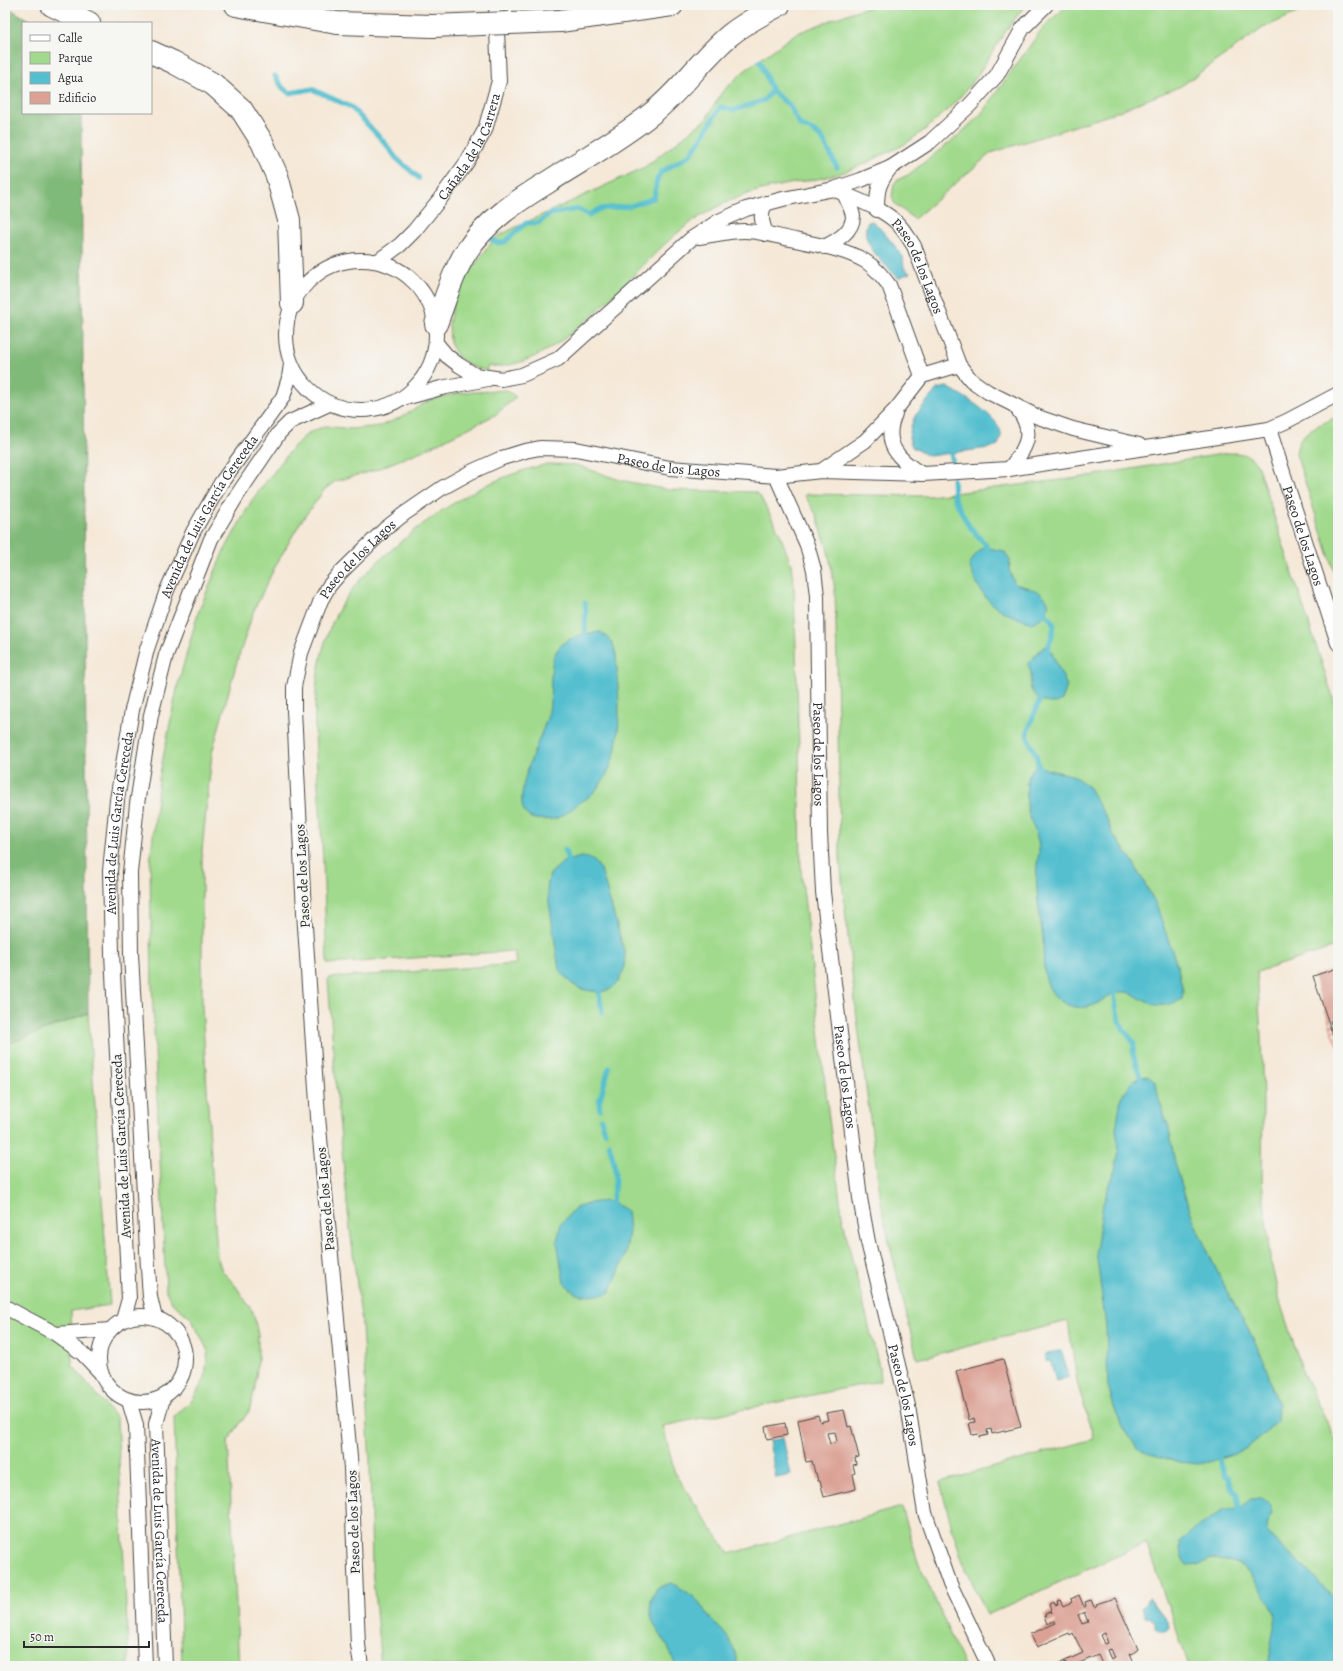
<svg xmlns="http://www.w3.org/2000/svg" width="1343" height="1671" viewBox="0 0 1343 1671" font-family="Alegreya,serif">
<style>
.green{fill:#a1da8d;stroke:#66825c}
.forest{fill:#80ba78;stroke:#567252}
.water{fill:#54bfcf;stroke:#40757d}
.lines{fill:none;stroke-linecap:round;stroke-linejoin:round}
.stream{stroke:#54bfcf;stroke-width:5}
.building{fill:#dba194;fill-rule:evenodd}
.minor-casing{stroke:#494745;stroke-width:16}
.motorway-casing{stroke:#494745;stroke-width:24}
.minor{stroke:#fff;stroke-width:14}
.motorway{stroke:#fff;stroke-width:22}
.motorway-bridge-casing{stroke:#494745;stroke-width:24;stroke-linecap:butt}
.motorway-bridge{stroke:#fff;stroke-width:22}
.labels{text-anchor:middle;stroke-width:4;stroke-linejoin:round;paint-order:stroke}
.street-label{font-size:14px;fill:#2b2b2b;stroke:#f6f6f2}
</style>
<rect width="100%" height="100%" fill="#f6f6f2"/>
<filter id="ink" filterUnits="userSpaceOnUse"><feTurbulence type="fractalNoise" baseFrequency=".025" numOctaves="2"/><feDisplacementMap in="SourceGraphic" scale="8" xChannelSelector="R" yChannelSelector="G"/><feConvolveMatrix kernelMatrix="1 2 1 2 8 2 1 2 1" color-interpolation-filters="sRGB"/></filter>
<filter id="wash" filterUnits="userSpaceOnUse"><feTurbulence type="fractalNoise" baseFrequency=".012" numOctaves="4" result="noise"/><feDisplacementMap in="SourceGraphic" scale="16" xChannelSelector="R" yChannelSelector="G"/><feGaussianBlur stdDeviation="0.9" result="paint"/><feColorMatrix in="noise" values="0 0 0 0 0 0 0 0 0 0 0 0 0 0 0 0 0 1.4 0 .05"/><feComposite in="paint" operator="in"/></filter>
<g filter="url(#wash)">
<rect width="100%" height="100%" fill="#f5e8d7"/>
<!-- green -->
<g class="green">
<path d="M 876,5 L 1026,5 C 1006,27 993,53 976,77 C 959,101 935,123 911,140 C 903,146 893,150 884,154 C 868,162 852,170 835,175 C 812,181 788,183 765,189 C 735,196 705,211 681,230 C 630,271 558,373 488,366 L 486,371 L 471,366 L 458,357 L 450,343 L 449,323 L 454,300 L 466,276 L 495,238 L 514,228 L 645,167 L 706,119 L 722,92 L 743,72 L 795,34 L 855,11 Z"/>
<polygon points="1068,5 1314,5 1263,28 1181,86 1109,115 991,153 914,219 895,204 892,197 894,184 897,180 908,175 959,135 981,114 1044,26"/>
<polygon points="507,390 516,397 495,415 424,450 372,471 336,481 325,489 300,523 276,565 254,610 236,665 212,753 202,850 202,1006 217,1256 222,1271 235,1285 253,1312 258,1335 258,1358 255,1388 249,1411 228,1441 239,1666 182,1666 174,1417 193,1399 205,1378 208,1351 191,1318 172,1303 166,1291 152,985 150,865 159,778 178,684 198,613 222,555 252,500 293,447 308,433 325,426 351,429 380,426 400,418 428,401 440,397 459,393"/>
<path d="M 1338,416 L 1338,584 L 1296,454 C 1298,430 1319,426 1338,416 Z"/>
<path d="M 1228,453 C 1241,453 1251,453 1258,467 L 1338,713 L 1338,946 L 1257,972 L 1261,1036 L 1263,1102 L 1262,1181 L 1270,1258 L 1281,1305 L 1305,1378 L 1338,1445 L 1338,1666 L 1189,1666 L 1146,1543 L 987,1615 L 963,1562 L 953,1532 L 940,1482 L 1094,1439 L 1077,1382 L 1068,1321 L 917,1359 L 883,1216 L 857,1019 L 844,900 L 840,857 L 837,661 L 835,591 L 831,566 L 827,547 L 816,514 L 805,496 L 806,494 L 929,496 L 1077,478 Z"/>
<path d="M 549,464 L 576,465 L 620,480 L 669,490 L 755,492 L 760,496 L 779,532 L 791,564 L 794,587 L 799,746 L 801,870 L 829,1119 L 842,1215 L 848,1243 L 879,1366 L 880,1381 L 663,1426 L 675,1474 L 729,1554 L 902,1507 L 917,1559 L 964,1666 L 381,1666 L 372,1568 L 370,1464 L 362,1325 L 348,1212 L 336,1087 L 328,978 L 516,964 L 514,951 L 328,964 L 327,962 C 325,917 324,871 321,826 C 317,751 301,664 346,598 C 363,572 390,551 414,531 C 453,500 501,473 549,464 Z"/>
<polygon points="88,1013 110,1305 71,1311 72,1365 117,1419 129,1666 5,1666 5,1045"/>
</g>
<!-- forest -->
<polygon class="forest" points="5,6 34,23 23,23 23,113 81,113 88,1013 5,1045"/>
<!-- water -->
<g class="water">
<path d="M 872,221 L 878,226 L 900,252 L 903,257 L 904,268 L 910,273 L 898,278 C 886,265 857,242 868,222 Z"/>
<path d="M 947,387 C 960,394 999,416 1001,433 C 1002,437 999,441 998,445 L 989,448 L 929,456 L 912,447 L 909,438 L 911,426 L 915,416 L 937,389 Z"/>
<path d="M 986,545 L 989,548 L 1004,551 L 1010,560 L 1009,570 L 1015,584 C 1022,586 1030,588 1037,591 C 1056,601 1049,616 1032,623 C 994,610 984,604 969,565 L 978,551 Z"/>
<path d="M 601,632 L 612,642 L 616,653 C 618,698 628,756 594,792 C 590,797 584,800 579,803 C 572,809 563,817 554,819 C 545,820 530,821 525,813 C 512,792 542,737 548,715 C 553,699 548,664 556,652 C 564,637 585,633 601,632 Z"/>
<path d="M 1048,645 L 1067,686 L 1062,700 C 1051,707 1036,701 1031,689 C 1029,683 1032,679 1031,674 C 1031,671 1029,667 1028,664 L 1042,648 Z"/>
<path d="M 1038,765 L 1048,770 L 1072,775 L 1088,786 L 1107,819 L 1112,833 L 1132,860 L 1156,904 L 1178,968 L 1183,991 L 1182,999 C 1170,1006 1157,1008 1145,1001 C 1138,998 1134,993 1126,992 C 1106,990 1100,1011 1075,1007 C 1063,1005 1052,996 1048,985 C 1041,968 1045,949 1042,931 C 1039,909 1035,887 1037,865 C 1037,859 1040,852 1039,847 C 1038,835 1031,823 1028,812 C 1026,798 1023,772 1038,765 Z"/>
<path d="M 581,857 C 594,858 596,862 602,873 L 625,954 L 624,969 L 618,982 L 611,989 L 601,992 L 591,991 L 581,989 L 572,984 L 559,970 L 547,888 L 550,874 L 563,862 Z"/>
<polygon points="1148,1076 1156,1083 1159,1100 1169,1128 1175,1163 1187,1202 1195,1224 1223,1284 1254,1340 1269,1375 1272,1390 1278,1404 1277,1421 1254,1443 1234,1454 1218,1460 1198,1464 1180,1462 1149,1454 1137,1448 1122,1425 1115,1410 1108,1386 1106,1327 1096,1251 1103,1204 1115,1170 1119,1152 1116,1129 1121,1097 1133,1081 1141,1077"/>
<polygon points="604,1201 612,1202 627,1211 629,1231 625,1256 619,1271 610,1292 606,1294 589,1296 576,1294 564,1283 557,1241 561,1224 575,1208 591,1203"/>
<polygon points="1061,1350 1069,1377 1056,1381 1050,1360 1046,1361 1044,1355"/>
<polygon points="783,1438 791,1475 776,1478 769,1441"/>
<path d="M 1251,1499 L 1262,1499 L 1270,1505 L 1272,1513 L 1266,1525 L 1268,1534 L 1338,1600 L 1338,1666 L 1267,1666 L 1276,1616 L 1271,1604 L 1250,1574 L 1243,1566 L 1233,1562 L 1212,1559 L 1199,1564 L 1187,1565 C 1180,1557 1180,1551 1180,1541 L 1191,1532 L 1223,1510 L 1239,1508 Z"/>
<path d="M 671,1583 C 680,1588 692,1594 699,1602 C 702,1606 705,1612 709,1617 C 723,1632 738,1644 736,1666 L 676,1666 L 667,1645 L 653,1623 L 650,1612 L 651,1600 L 657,1588 Z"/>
<path d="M 1149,1598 L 1168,1623 L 1169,1627 C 1166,1633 1159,1632 1155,1628 L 1155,1623 L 1150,1617 L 1145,1616 L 1142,1607 L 1146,1603 L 1147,1599 Z"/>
</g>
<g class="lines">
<!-- stream -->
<g class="stream">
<polyline points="760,61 772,91"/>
<polyline points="275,76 283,88 289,93 312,89 351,107 385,143 396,158 419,178"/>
<polyline points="491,239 498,243 505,242 526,223 538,223 550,214 578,209 589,215 599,209 630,206 654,198 657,179 661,172 690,155 701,139 720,107 735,110 764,100 772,91 789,105 800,125 813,131 822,138 837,167"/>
<polyline points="950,445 953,466"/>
<polyline points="953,479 954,498 969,526 986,545 988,551"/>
<path d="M 585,603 C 587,615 584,627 586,640"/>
<path d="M 1041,613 C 1064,620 1049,636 1048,651"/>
<polyline points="1042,694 1027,732 1028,738 1037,757 1038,765 1042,770"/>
<polyline points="565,850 569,866"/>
<polyline points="598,987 602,1012"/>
<path d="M 1115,987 C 1113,1000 1118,1019 1124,1030 C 1127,1035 1131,1038 1134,1043 L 1133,1055 L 1142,1082"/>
<polyline points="600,1109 599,1102 609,1068"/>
<polyline points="601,1119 605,1132"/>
<path d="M 609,1144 C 616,1168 617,1178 612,1202"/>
<polyline points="1217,1455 1224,1474 1229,1478 1232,1490 1237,1494 1239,1508 1242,1513"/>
</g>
</g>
<g id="blocks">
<!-- building -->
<g class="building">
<polygon points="1338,968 1338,1018 1330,1021 1331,1024 1338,1022 1338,1024 1332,1027 1333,1030 1338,1028 1338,1031 1334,1032 1335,1036 1338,1035 1338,1037 1336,1038 1338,1041 1338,1051 1313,976"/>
<polygon points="1003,1359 1021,1427 992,1434 991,1429 987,1430 988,1435 979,1437 978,1434 972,1435 969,1423 975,1422 974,1418 969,1420 956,1371"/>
<path d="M 844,1410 L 848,1427 L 851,1426 L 859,1457 L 855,1458 L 856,1464 L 853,1465 L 855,1473 L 853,1474 L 856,1489 L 824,1497 L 820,1481 L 818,1481 L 816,1473 L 815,1473 L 812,1461 L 806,1462 L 798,1420 L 818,1415 L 820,1422 L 828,1420 L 826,1413 ZM 835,1432 L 837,1442 L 830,1444 L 827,1433 Z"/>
<polygon points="785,1423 787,1435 767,1439 765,1427"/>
<path d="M 1079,1595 L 1084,1607 L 1086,1606 L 1085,1602 L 1091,1600 L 1094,1607 L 1097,1606 L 1096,1604 L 1115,1598 L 1138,1649 L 1132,1654 L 1130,1653 L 1134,1663 L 1127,1666 L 1097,1666 L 1102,1664 L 1098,1655 L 1072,1666 L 1066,1666 L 1066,1662 L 1064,1663 L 1065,1666 L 1062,1666 L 1062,1664 L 1058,1665 L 1058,1664 L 1083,1653 L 1073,1633 L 1070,1635 L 1069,1633 L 1037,1647 L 1030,1634 L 1056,1623 L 1055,1621 L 1047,1624 L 1044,1616 L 1046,1615 L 1045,1614 L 1051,1611 L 1052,1613 L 1049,1605 L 1054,1602 L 1055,1605 L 1058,1604 L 1057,1601 L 1060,1600 L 1063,1606 L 1072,1602 L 1071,1599 ZM 1084,1612 L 1088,1622 L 1082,1624 L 1078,1615 ZM 1104,1633 L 1108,1643 L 1104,1644 L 1100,1635 ZM 1111,1649 L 1115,1658 L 1111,1660 L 1107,1650 Z"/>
</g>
</g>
</g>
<g filter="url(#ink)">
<use href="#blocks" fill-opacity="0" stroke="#494745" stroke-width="1"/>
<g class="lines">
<!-- minor casing -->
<g class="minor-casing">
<g id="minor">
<path id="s1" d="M 834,189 C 853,199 878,206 895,221 C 903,228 908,237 914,246 L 959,365 L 971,380 L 988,392 L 1038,417 L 1073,429 L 1139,445"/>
<path d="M 877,210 C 877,190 878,184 890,168"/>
<path d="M 766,234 C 762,222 759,214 766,203"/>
<path d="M 699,237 C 714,235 729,231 744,231 C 761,231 779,237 795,240 C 818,245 845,249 865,261 C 875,267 882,276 889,285 L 922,376"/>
<path d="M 824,247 C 836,241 853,232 853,216 C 852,209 847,201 845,195"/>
<circle cx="361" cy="335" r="75"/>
<path id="s2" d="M 378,261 L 400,245 L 414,231 L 440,199 L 467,162 L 485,130 L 499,81 L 496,5"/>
<polyline points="436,343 447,356 459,365 475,375 495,378 501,379 522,375 558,359 691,239 719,221 746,209 783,199 834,189 861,180 890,168 930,142 970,105 997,75 1023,28 1046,5"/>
<polyline points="405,398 441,388 488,379"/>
<path d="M 895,414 C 882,443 898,460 922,474"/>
<path id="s3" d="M 1269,429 L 1338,643"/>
<path d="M 1009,469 C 1028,447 1036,430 1015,406"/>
<polyline points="821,471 865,441 897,408 922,376 959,365"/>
<path id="s4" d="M 776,476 L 807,545 L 814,570 L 817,596 L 820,833 L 823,892 L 860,1198 L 868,1242 L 908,1406 L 925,1513 L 950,1584 L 989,1666"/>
<polyline points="5,1307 56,1334 82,1353 100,1372"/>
<circle cx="142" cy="1359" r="43"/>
<polyline points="155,1318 150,1297 148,1268 131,954 130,873 137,804 151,715 166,655 211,539 238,494 279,433 290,422 329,404"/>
<path id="s5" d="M 123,1320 L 129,1299 L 112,953 L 110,871 L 117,800 L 132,710 L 147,649 L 167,590 L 193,532 L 221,483 L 283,397 L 289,378 L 291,364"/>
<polyline points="56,1334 110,1330"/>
<path id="s6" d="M 163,1398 L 156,1424 L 165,1666"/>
<polyline points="129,1401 136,1425 145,1666"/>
<path id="s7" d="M 361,1666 L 358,1645 L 351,1468 L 318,1117 L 304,912 L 294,710 L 294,687 L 301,653 L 321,600 L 329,586 L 340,573 L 385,529 L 404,514 L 442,488 L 471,472 L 502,458 L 525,451 L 540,448 L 576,449 L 670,468 L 776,476 L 821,471 L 923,474 L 1009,469 L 1269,429 L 1287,421 L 1338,394"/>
</g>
</g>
<!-- motorway casing -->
<g class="motorway-casing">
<g id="motorway">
<polyline points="52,5 89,23"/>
<polyline points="236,5 337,23 432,26"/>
<polyline points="560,21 672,5"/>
<polyline points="151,52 173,62 213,84 241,109 262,142 277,176 289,220 292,303"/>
<path d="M 436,324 C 445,301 452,274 466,252 C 486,221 517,201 548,182 C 582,160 619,140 651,114 C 681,91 701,59 730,35 C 745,23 762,14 779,5"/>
</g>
</g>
<!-- minor -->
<use href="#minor" class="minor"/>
<!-- motorway -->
<use href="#motorway" class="motorway"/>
<!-- motorway-bridge casing -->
<g class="motorway-bridge-casing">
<polyline id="motorway-bridge" points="432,26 560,21"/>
</g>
<!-- motorway-bridge -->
<use href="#motorway-bridge" class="motorway-bridge"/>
</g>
</g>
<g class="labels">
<!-- street labels -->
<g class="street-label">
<text dy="5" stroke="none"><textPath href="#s2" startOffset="149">Cañada de la Carrera</textPath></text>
<text dy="5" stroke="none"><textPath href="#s1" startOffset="120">Paseo de los Lagos</textPath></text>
<text dy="5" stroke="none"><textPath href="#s7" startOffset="1476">Paseo de los Lagos</textPath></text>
<text dy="5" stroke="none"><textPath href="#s5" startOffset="823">Avenida de Luis García Cereceda</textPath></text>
<text dy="5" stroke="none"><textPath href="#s3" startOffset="112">Paseo de los Lagos</textPath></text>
<text dy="5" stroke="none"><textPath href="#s7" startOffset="1128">Paseo de los Lagos</textPath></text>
<text dy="5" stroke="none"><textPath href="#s4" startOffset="286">Paseo de los Lagos</textPath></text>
<text dy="5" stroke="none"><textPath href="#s5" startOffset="499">Avenida de Luis García Cereceda</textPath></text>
<text transform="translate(302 876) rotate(-93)" y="5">Paseo de los Lagos</text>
<text dy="5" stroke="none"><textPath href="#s4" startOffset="610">Paseo de los Lagos</textPath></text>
<text transform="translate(121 1146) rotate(-93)" y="5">Avenida de Luis García Cereceda</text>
<text transform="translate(325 1199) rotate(-95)" y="5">Paseo de los Lagos</text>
<text dy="5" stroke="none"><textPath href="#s4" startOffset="934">Paseo de los Lagos</textPath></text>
<text transform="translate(353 1522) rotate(-92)" y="5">Paseo de los Lagos</text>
<text dy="5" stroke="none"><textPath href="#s6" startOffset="134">Avenida de Luis García Cereceda</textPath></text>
</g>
</g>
<!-- margin -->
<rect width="1343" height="1671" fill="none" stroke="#f6f6f2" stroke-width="20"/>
<!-- legend -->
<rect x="22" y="22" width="130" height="92" fill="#f6f6f2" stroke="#a5a5a2"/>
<rect x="30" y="35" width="20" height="6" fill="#ffffff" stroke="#a5a5a2"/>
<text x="58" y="42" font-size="12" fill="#2b2b2b">Calle</text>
<rect x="30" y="52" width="20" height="12" fill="#a1da8d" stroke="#a5a5a2"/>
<text x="58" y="62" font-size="12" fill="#2b2b2b">Parque</text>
<rect x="30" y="72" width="20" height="12" fill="#54bfcf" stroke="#a5a5a2"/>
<text x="58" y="82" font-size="12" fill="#2b2b2b">Agua</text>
<rect x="30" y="92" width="20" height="12" fill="#dba194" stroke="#a5a5a2"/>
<text x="58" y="102" font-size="12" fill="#2b2b2b">Edificio</text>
<!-- scale -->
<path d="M24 1641v6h125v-6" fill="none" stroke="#2b2b2b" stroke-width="2"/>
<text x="30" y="1641" font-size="12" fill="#2b2b2b" stroke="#f6f6f2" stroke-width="3" paint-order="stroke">50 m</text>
</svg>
